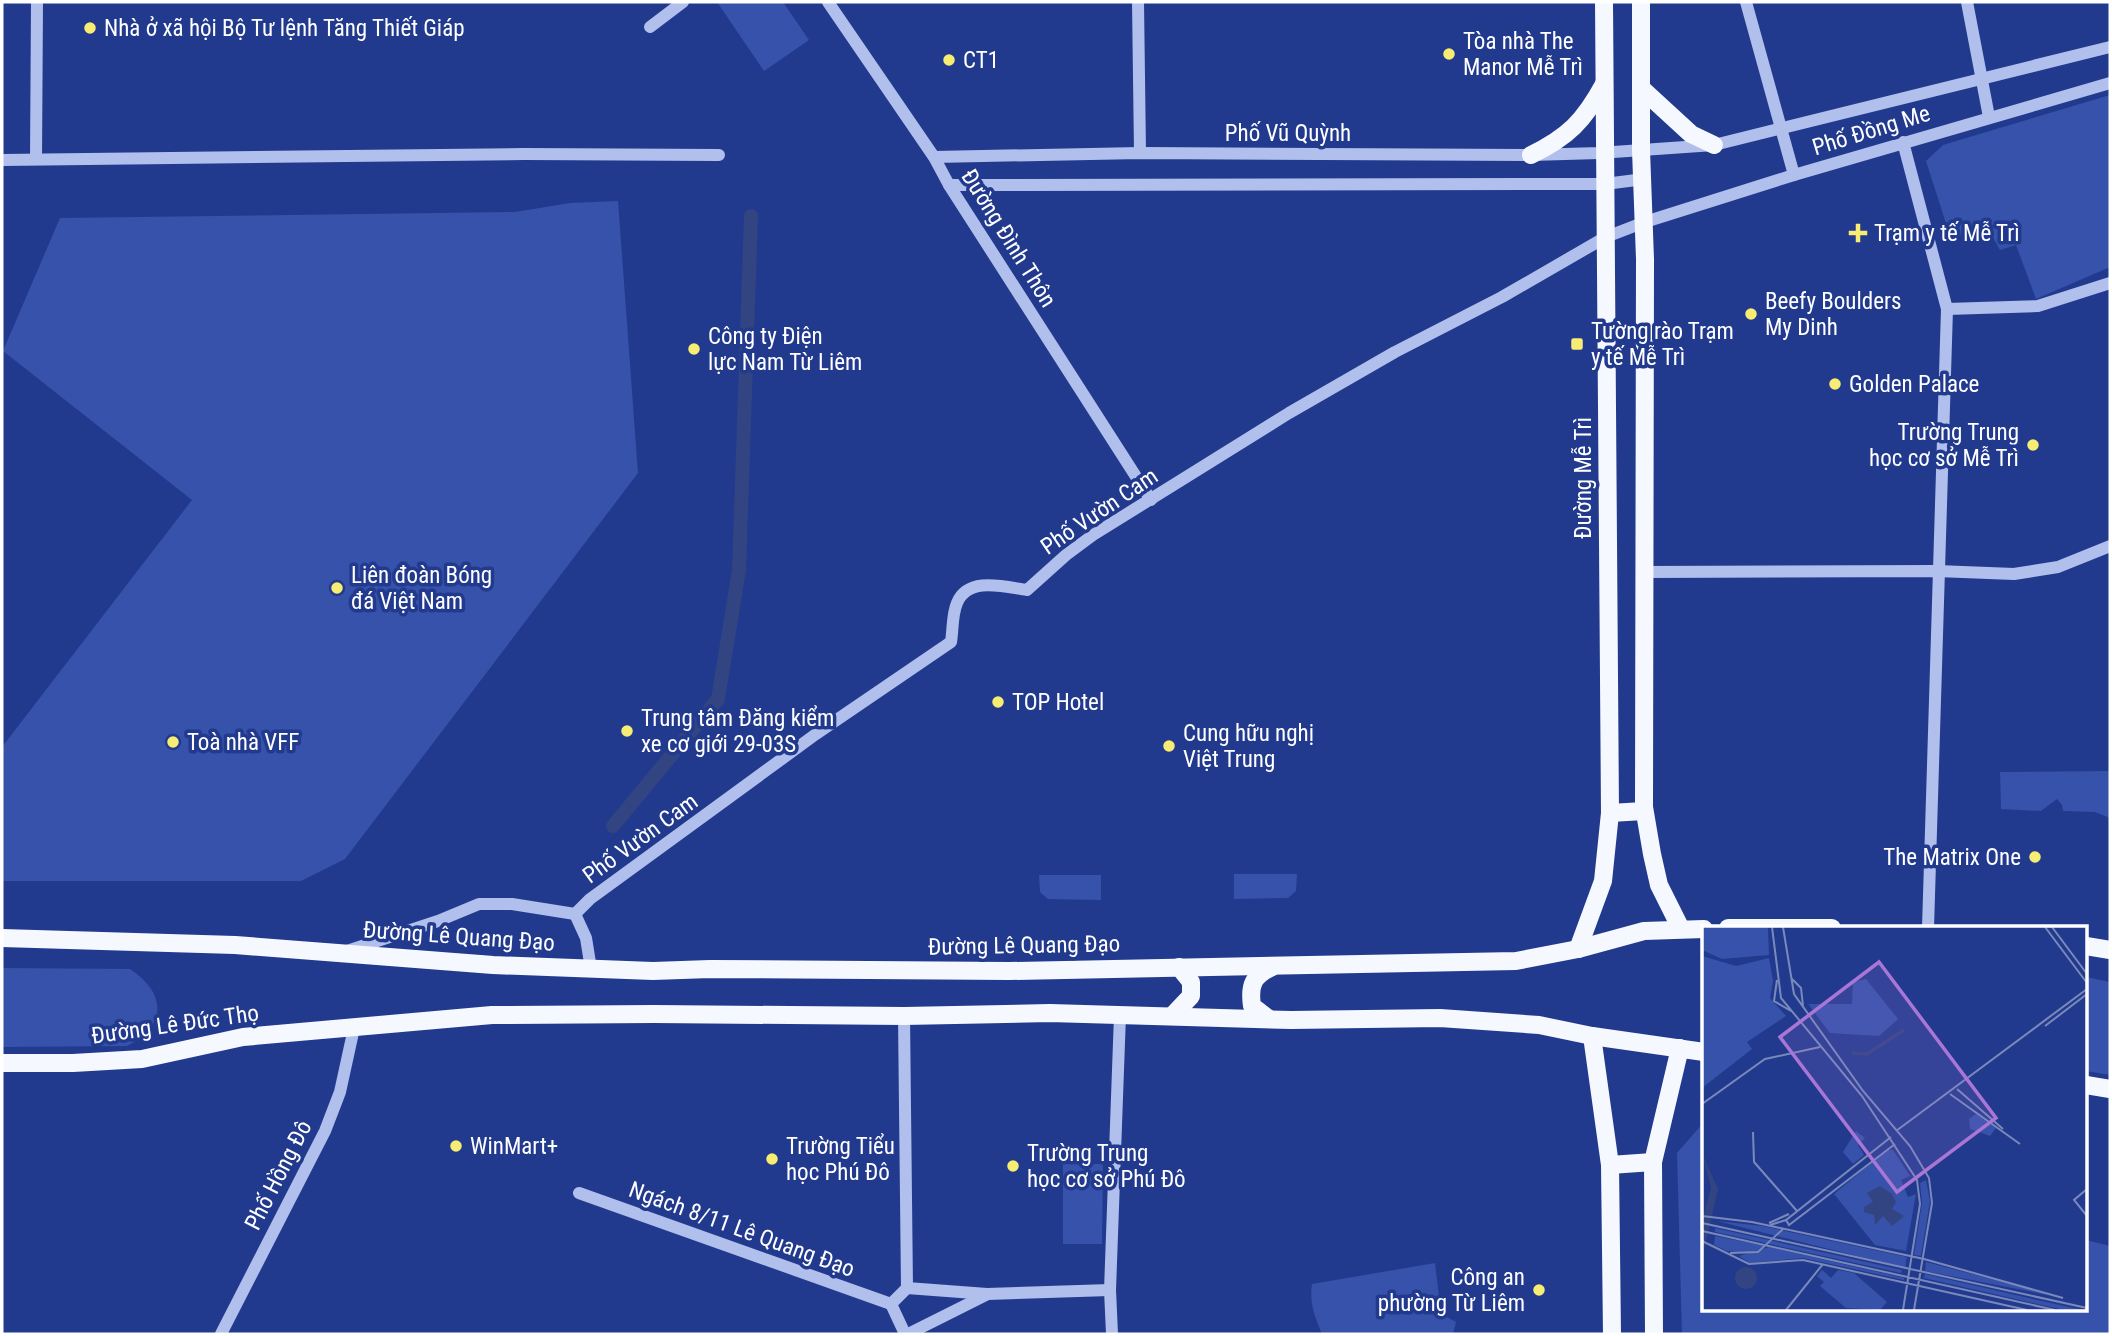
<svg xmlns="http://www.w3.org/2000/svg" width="2112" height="1336" viewBox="0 0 2112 1336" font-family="'Roboto Condensed',sans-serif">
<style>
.green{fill:#3652ab}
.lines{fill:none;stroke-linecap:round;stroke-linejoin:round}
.canal{stroke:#324482;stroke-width:14}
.minor{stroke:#b1bfec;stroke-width:12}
.major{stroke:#f6f8ff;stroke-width:18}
.poi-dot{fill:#f8ed73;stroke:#223a8e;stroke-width:2.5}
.labels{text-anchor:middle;stroke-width:7;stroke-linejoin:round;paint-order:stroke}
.poi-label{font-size:23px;fill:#fff;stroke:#223a8e;text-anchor:start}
.street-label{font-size:23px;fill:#fff;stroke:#223a8e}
.inset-river{fill:none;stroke:#324482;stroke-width:3.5}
.inset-road{fill:none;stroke:#7a89bb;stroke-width:2}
.view{fill:#a976d5;fill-opacity:0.15;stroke:#a976d5;stroke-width:3.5}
.inset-edge{fill:none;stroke:#fff;stroke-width:3.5}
</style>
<rect width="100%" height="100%" fill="#223a8e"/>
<!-- green -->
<g class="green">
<polygon points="717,2 783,2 809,40 764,71"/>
<polygon points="2110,95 2110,267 2036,299 2016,245 2000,250 1986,225 1951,239 1926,161 1943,145"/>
<polygon points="618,201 638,473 345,859 301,881 2,881 2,747 192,500 3,351 60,218 515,212 570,203"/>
<polygon points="2110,771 2110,818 2095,812 2063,811 2062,805 2057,799 2041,811 2001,809 2000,772"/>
<polygon points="1234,874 1297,874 1296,891 1288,898 1234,899"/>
<polygon points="1039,875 1101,875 1101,900 1048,899 1040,892"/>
<path d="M 2,968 L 130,969 C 166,993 168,1025 127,1046 L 2,1047 Z"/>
<polygon points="2086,977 2110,982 2110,1075 2086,1071"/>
<polygon points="1704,1122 1704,1310 2086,1310 2086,1240 2110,1246 2110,1334 1682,1334 1677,1153"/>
<polygon points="1063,1164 1103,1164 1102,1244 1063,1244"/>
<path d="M 1435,1263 L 1440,1305 L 1445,1316 L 1456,1322 L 1453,1334 L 1322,1334 C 1315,1317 1309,1303 1312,1284 Z"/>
</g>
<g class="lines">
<!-- canal -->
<polyline class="canal" points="613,826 718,699 739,570 751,216"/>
<!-- minor -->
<g class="minor">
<polyline points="828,2 934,157 949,185 1151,500"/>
<polyline points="1138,2 1140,153"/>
<polyline points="1746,2 1794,175"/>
<polyline points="1967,2 1989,117"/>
<polyline points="650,27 683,2"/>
<polyline points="1903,142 1947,309 1928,928"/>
<polyline points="934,157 1140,153 1531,155 1599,153 1714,145 2110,47"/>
<polyline points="36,159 37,2"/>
<polyline points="2,160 524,154 719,155"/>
<polyline points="949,185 1605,184 1644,179"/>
<polyline points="1947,309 2038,306 2110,283"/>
<polyline points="1644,572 1937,571 2014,574 2058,567 2110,546"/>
<path d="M 575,914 L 590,899 L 816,734 L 951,642 C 953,630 952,614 957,603 C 968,576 1005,587 1027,590 L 1066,555 L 1093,535 L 1289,413 L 1395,352 L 1502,297 L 1606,237 L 1645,222 L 1794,175 L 2110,83"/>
<polyline points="575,914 586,938 591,969"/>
<polyline points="347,951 438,921 479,904 512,904 575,914"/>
<polyline points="579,1193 891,1304"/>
<polyline points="907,1288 987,1294 1110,1290"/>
<polyline points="891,1304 907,1288 904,1016"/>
<polyline points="891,1304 905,1334"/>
<polyline points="221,1334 325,1131 340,1092 354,1028"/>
<polyline points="908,1334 986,1295"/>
<polyline points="1112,1334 1110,1290 1120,1015"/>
</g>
<!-- major -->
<g class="major">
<polyline points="1641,2 1641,150 1645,259 1644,807 1652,854 1659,885 1681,929"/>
<polyline points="1642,89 1691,134 1714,145"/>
<path d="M 1531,155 C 1568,137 1584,121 1604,84"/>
<polyline points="1610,813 1644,811"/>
<polyline points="1728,928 1832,928"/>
<polyline points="2,938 235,945 493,965 653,971 710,969 1010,971 1516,961 1578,949 1644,931 1704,929"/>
<polyline points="2086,946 2110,950"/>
<polyline points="1578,949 1603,881 1610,813 1604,2"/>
<polyline points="1173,1015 1191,996 1191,982 1179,967"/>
<path d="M 1269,1019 L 1252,1006 C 1249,985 1253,976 1272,967"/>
<polyline points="1592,1036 1610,1165 1612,1334"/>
<polyline points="2,1063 73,1063 142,1059 243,1037 492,1015 654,1014 904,1016 1050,1013 1291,1020 1440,1018 1539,1025 1592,1036 1704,1052"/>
<polyline points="2086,1085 2110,1089"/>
<polyline points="1610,1165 1653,1162"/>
<polyline points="1654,1334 1653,1162 1680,1048"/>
</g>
</g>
<!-- markers -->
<g class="poi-dot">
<circle cx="90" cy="28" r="7"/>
<circle cx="1449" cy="54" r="7"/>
<circle cx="949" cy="60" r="7"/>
<path d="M1854.5 222.5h7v7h7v7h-7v7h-7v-7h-7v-7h7z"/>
<circle cx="1751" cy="314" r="7"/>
<rect x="1570" y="337" width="14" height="14" rx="3.5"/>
<circle cx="694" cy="349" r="7"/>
<circle cx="1835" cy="384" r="7"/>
<circle cx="2033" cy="445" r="7"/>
<circle cx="337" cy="588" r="7"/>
<circle cx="998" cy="702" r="7"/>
<circle cx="627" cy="731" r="7"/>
<circle cx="173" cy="742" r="7"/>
<circle cx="1169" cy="746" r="7"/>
<circle cx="2035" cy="857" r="7"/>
<circle cx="456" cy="1146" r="7"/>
<circle cx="772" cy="1159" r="7"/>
<circle cx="1013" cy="1166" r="7"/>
<circle cx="1539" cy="1290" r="7"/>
</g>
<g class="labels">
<!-- poi labels -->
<g class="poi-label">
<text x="104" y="36">Nhà ở xã hội Bộ Tư lệnh Tăng Thiết Giáp</text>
<text x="1463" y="49">Tòa nhà The<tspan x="1463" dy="26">Manor Mễ Trì</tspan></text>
<text x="963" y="68">CT1</text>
<text x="1874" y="241">Trạm y tế Mễ Trì</text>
<text x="1765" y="309">Beefy Boulders<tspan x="1765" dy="26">My Dinh</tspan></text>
<text x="1591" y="339">Tường rào Trạm<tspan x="1591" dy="26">y tế Mễ Trì</tspan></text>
<text x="708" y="344">Công ty Điện<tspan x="708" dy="26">lực Nam Từ Liêm</tspan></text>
<text x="1849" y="392">Golden Palace</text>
<text x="2019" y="440" text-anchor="end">Trường Trung<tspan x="2019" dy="26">học cơ sở Mễ Trì</tspan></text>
<text x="351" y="583">Liên đoàn Bóng<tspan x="351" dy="26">đá Việt Nam</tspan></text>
<text x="1012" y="710">TOP Hotel</text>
<text x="641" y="726">Trung tâm Đăng kiểm<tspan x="641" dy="26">xe cơ giới 29-03S</tspan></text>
<text x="1183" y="741">Cung hữu nghị<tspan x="1183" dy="26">Việt Trung</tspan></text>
<text x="187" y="750">Toà nhà VFF</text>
<text x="2021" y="865" text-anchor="end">The Matrix One</text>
<text x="470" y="1154">WinMart+</text>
<text x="786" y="1154">Trường Tiểu<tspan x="786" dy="26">học Phú Đô</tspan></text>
<text x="1027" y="1161">Trường Trung<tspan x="1027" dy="26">học cơ sở Phú Đô</tspan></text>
<text x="1525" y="1285" text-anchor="end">Công an<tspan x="1525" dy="26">phường Từ Liêm</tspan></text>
</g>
<!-- street labels -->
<g class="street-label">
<text transform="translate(1871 130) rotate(-17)" y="8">Phố Đồng Me</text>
<text x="1288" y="141">Phố Vũ Quỳnh</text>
<text transform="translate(1009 238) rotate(58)" y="8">Đường Đình Thôn</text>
<text transform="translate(1583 478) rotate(-90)" y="8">Đường Mễ Trì</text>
<text transform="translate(1099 511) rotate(-34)" y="8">Phố Vườn Cam</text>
<text transform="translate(640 838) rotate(-36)" y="8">Phố Vườn Cam</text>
<text transform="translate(459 936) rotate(4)" y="8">Đường Lê Quang Đạo</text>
<text transform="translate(1024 945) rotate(-1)" y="8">Đường Lê Quang Đạo</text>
<text transform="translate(175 1024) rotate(-8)" y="8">Đường Lê Đức Thọ</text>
<text transform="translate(278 1175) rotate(-63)" y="8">Phố Hồng Đô</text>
<text transform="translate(742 1229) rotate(20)" y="8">Ngách 8/11 Lê Quang Đạo</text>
</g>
</g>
<!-- overview -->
<g transform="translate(1702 926)">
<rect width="385" height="385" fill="#223a8e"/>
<path d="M 0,1 L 66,1 L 67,29 L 20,33 L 0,24 ZM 0,30 L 34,40 L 67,32 L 71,55 L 68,72 L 84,90 L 45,116 L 50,123 L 0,162 ZM 164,53 L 196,93 L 177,110 L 128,107 L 106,78 L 150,78 L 151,56 ZM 274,188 L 294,202 L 288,210 L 268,203 L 267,193 ZM 154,205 L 163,212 L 156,219 L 162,229 L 151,238 L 141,226 ZM 185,224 L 191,224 L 208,250 L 199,254 L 206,271 L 214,268 L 204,325 L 173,319 L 132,268 ZM 224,254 L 228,275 L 219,330 L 212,329 L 220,277 L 218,257 ZM 15,295 L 60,300 L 205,331 L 203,342 ZM 13,302 L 200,344 L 199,347 L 13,306 ZM 13,310 L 64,320 L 51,327 L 25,325 L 12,319 ZM 67,321 L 202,352 L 202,354 L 101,332 L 48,337 L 37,330 ZM 224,336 L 366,373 L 223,345 ZM 120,344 L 129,352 L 136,344 L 152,347 L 185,376 L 178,384 L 144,382 L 118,360 L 122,356 L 115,350 ZM 223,348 L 353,378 L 381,384 L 362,384 L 222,352 Z" fill="#3652ab"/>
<path d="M 0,227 L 16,263 L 0,334 L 0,296 L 9,262 ZM 178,260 L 190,268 L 194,276 L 190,283 L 202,290 L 190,300 L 181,290 L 173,299 L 172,289 L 162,286 L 162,281 L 171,276 L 165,267 ZM33 352a11 11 0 1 1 22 0a11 11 0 1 1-22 0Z" fill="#324482"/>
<path class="inset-river" d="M 150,127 L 165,128 L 202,104"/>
<path class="inset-road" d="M 70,1 L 79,72 L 160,170 L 215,254 L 218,278 L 201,384M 81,1 L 92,68 L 161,165 L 208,220 L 227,252 L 230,277 L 212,384M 343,1 L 385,57M 350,1 L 385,48M 89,52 L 99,62 L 101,80M 75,54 L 72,75 L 89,85M 343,100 L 385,68M 255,163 L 301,203M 248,168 L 318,218M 0,178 L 63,133 L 118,121M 194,205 L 385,63M 51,206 L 52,236 L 95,285M 385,263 L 372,274 L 385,290M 0,290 L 50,296 L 222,333 L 361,372M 84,294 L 87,299 L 193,218M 0,297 L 385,382M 67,297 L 87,288M 68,299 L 84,294 L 189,211M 0,305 L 353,384M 0,315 L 47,338 L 101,334 L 325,384M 28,327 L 56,326 L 81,303M 84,384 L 121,338"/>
<path class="view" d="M 177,36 L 294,192 L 195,266 L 78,111 Z"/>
<rect width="385" height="385" class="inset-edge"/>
</g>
<!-- border -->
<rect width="2112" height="1336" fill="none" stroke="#ffffff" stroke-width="7"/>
</svg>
